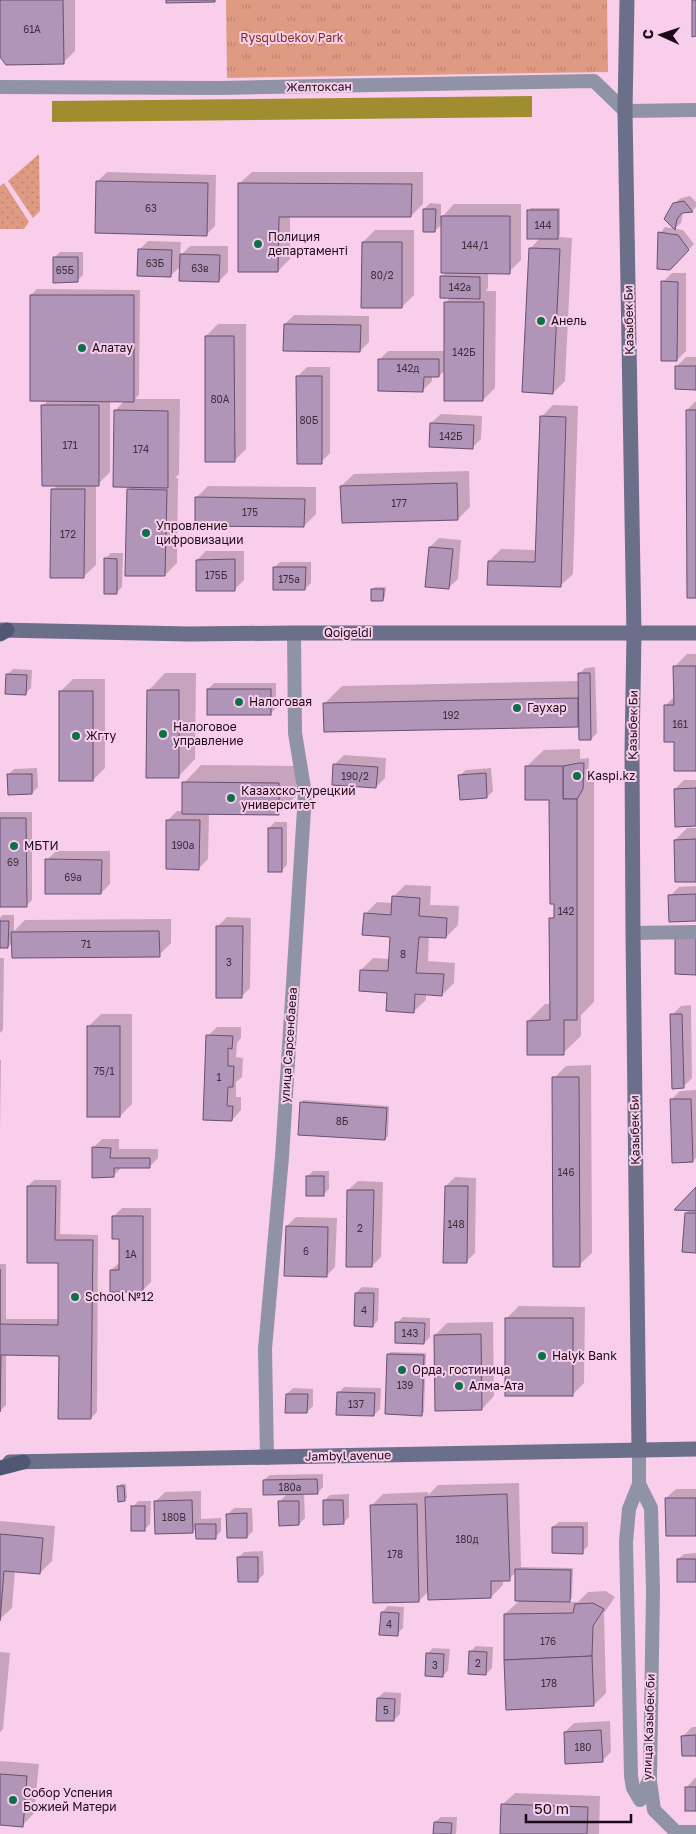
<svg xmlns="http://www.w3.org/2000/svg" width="696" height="1834" viewBox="0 0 696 1834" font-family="'Golos Text',sans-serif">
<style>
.grass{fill:url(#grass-dots)}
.park{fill:url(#park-tufts)}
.water{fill:#9f8d2f}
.shadow{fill:#0003}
.building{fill:#b195b9;stroke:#694f70}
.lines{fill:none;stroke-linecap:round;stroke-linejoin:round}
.street{stroke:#9093a5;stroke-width:14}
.secondary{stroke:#6b6f8a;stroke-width:15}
.primary{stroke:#525675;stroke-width:15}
.poi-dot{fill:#0d7147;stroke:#f9ceeb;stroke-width:2}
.labels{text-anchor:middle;stroke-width:4;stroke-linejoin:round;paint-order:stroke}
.number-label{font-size:10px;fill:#402e3f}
.park-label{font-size:12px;fill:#79331c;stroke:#f9ceeb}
.street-label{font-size:12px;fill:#1a0b16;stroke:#f9ceeb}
.poi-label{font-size:12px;fill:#1a0b16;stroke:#f9ceeb;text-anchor:start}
</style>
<defs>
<pattern id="grass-dots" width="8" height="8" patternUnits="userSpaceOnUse" patternTransform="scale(1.25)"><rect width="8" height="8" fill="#df9a84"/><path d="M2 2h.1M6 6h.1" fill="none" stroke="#bf8371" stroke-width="1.8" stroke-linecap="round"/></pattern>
<pattern id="park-tufts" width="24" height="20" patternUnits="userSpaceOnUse" patternTransform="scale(1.25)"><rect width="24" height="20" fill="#df9a84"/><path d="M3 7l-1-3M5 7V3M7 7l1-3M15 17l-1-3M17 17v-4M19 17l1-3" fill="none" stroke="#bf8371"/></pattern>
</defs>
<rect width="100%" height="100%" fill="#f9ceeb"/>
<!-- grass -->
<g class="grass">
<polygon points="39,154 40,211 33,218 8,181"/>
<polygon points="4,183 29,222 24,229 0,229 0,186"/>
</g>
<!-- park -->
<polygon class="park" points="226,0 607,0 608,72 227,78"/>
<!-- water -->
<polygon class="water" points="532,96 532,117 52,122 52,101"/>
<!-- shadow -->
<g class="shadow">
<polygon points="0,0 75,0 75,51 63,63 0,56"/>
<polygon points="107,172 216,175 215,226 206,235 98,181"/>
<polygon points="252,172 423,172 423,204 411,216 290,215 290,259 278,271 239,184"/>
<polygon points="690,196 696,202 696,207 693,210 683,212 681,223 675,228 674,204 681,198"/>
<polygon points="430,203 441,204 441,218 454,204 521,204 521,260 509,272 488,272 488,288 486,291 496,291 495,388 483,400 445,370 439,376 432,376 432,381 423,390 379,360 388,351 445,351 445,303 451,297 441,277 446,272 442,224 435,231 424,209"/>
<polygon points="531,208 560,208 560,235 558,237 572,238 565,381 553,393 530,249 540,238 529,210"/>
<polygon points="665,227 683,230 694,244 676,263 660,233"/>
<polygon points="375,230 414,230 414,295 402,307 363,242"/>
<polygon points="148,241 181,242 180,256 190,246 228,246 228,272 219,281 181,266 171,275 139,250"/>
<polygon points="60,252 83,252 83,275 77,281 54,258"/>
<polygon points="672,273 686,273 686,351 677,360 663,282"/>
<polygon points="37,289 140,290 139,395 135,399 180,399 179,474 175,478 178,478 177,563 165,575 128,490 132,486 115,411 125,400 110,400 110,472 98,484 96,484 96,565 83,577 52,490 58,485 43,406 48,400 31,295"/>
<polygon points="294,315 369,316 369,342 360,351 285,324"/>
<polygon points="218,324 246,324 246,449 234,461 206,336"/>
<polygon points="686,357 696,357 696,388 677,366"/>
<polygon points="307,367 330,367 330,453 321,462 298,376"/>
<polygon points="696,401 696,597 687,410"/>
<polygon points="553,405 578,406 573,574 560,586 489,561 501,549 537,550 541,417"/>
<polygon points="441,414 482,416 481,439 472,448 431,423"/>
<polygon points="469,471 470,507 458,519 341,486 354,474"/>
<polygon points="208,486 316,487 316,514 304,526 196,498"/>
<polygon points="439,538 461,540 458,579 448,588 427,586 430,547"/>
<polygon points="206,551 244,551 244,580 235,589 197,560"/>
<polygon points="111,553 123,553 122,587 116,593 105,559"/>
<polygon points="280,562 311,562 311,583 305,589 274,568"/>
<polygon points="375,587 386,587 385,597 383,600 372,590"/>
<polygon points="687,654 696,654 696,770 675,741 665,706 675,696 675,666"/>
<polygon points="595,667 597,733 591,739 580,724 578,726 325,703 342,686 579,681 579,674 585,668"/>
<polygon points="13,669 32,670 31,688 25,694 7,675"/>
<polygon points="165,673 196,673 195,759 178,777 148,691"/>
<polygon points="73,679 105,679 105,768 93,780 61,691"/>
<polygon points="214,683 276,683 276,708 270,714 208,689"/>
<polygon points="580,749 580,759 589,758 588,782 594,782 594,1002 581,1015 581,1036 563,1053 528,1021 545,1004 551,1004 551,919 555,914 551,799 526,767 544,750"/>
<polygon points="344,755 386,758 385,778 376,787 335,764"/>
<polygon points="201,765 296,766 296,796 278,813 209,813 208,859 199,868 168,820 177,811 184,811 184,783"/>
<polygon points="37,768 38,787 32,793 8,775 14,769"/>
<polygon points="491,768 493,791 487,797 460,775 466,770"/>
<polygon points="684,780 696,780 696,825 675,789"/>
<polygon points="0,812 32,812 32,900 26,906 0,906"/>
<polygon points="275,822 287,822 287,865 281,871 269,828"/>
<polygon points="687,828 696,828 696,880 675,840"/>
<polygon points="56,851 110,851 110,884 101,893 47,860"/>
<polygon points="405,885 431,886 430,905 459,906 458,925 446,937 429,936 428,961 455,963 454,983 442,995 426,994 426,1000 413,1012 361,970 373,958 390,959 391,936 365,914 377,902 393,903 393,897"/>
<polygon points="696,886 696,920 670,896 679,887"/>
<polygon points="2,915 14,915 14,931 25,920 171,919 171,943 159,955 13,942 8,947 0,947 0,918"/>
<polygon points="227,917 251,918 250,988 241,997 218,926"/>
<polygon points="0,958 4,958 3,1030 0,1033"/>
<polygon points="691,1005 692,1078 683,1087 672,1015 681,1006"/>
<polygon points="101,1014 132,1014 132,1104 120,1116 89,1026"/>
<polygon points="217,1027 241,1027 241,1038 237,1043 236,1057 243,1058 242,1077 236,1082 236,1097 241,1097 241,1110 232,1120 205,1119 208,1036"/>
<polygon points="0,1060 1,1060 0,1132"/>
<polygon points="591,1065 592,1253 579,1265 554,1078 566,1066"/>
<polygon points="696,1090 696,1158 693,1161 671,1100 680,1091"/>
<polygon points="303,1100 389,1106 388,1136 385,1139 301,1103"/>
<polygon points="102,1139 119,1139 119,1149 158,1149 158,1158 149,1167 122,1167 113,1176 93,1148"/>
<polygon points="313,1171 329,1171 329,1189 323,1195 307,1177"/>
<polygon points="455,1177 476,1178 475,1253 466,1262 446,1186"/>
<polygon points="34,1180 61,1180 60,1234 98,1235 97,1412 91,1418 60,1354 6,1354 6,1405 0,1411 0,1264 6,1264 6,1319 59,1319 60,1262 28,1186"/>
<polygon points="358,1181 383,1182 381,1257 372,1266 348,1190"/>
<polygon points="696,1189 696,1252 686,1213 690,1209"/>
<polygon points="122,1208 151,1208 151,1282 142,1291 111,1270 120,1262 120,1237 113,1217"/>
<polygon points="296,1217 337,1218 335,1267 326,1276 287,1226"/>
<polygon points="362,1287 379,1288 378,1320 373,1326 356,1293"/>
<polygon points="519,1306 585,1307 584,1383 572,1395 507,1318"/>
<polygon points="403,1317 430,1318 430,1337 424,1343 397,1323"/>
<polygon points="493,1322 494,1396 482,1409 435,1335 447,1323"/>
<polygon points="391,1352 426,1353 424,1412 422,1414 388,1354"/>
<polygon points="344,1387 381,1388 380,1409 374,1415 339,1393"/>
<polygon points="293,1388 313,1389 313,1406 307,1412 287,1394"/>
<polygon points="323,1474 323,1487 317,1493 304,1493 305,1518 299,1524 279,1502 288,1493 264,1480 270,1475"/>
<polygon points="519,1483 521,1567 573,1568 572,1598 568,1602 578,1602 588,1592 606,1591 615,1597 604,1613 606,1693 594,1705 505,1614 520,1600 516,1572 509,1579 503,1580 503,1585 491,1597 429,1591 419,1601 371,1506 383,1494 428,1492 428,1495 438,1485"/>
<polygon points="121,1484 126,1484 127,1498 124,1500 118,1487"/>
<polygon points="676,1489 696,1489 696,1535 666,1498"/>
<polygon points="201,1491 201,1519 221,1518 221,1531 216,1537 197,1528 192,1532 156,1501 165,1492"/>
<polygon points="349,1494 349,1517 343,1523 324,1501 330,1495"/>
<polygon points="138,1501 151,1501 150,1524 144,1530 133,1507"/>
<polygon points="234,1508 252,1508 253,1531 247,1537 228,1514"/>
<polygon points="0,1521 55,1526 52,1561 40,1573 15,1571 12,1608 0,1619"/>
<polygon points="559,1522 588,1522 588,1546 582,1552 553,1527"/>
<polygon points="263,1551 264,1574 258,1580 238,1558 244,1552"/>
<polygon points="696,1553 696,1581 678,1559 684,1554"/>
<polygon points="388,1606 404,1607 403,1628 397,1634 382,1612"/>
<polygon points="476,1646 493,1647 492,1668 486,1674 470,1652"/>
<polygon points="433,1648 450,1649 448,1670 443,1676 427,1654"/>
<polygon points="0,1652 10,1653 3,1729 0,1732"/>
<polygon points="384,1692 401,1693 400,1714 394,1720 378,1698"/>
<polygon points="610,1721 611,1752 602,1761 565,1732 574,1723"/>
<polygon points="692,1727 696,1727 696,1755 683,1736"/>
<polygon points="0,1761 39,1764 34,1813 22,1826 0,1824"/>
<polygon points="695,1778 696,1778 696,1810 686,1788"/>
<polygon points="515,1793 600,1796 599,1834 501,1834 502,1805"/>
<polygon points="441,1817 457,1817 456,1834 434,1834 435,1822"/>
</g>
<!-- building -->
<g class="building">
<polygon points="0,0 63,0 64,64 6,65 0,57"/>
<polygon points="166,0 215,0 215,2 166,3"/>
<polygon points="692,0 696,0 696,36 692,37"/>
<polygon points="96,181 208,183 207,236 95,233"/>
<polygon points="238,183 412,184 411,217 279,217 278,272 238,272"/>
<polygon points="684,201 693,212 682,213 677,219 675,230 664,219 673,203"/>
<polygon points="423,209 436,209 435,232 423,232"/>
<rect x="527" y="210" width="31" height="29"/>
<polygon points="441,216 510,216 510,274 441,273"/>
<polygon points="658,232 678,235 689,250 670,270 657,269"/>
<polygon points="362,242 402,242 402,308 361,308"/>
<polygon points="529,248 560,249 553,394 522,392"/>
<polygon points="138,249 172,250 171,277 137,276"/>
<polygon points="180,254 220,255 219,282 179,281"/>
<polygon points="53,257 78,257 78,282 53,283"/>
<polygon points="440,276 480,277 480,299 440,298"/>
<polygon points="661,281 678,282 677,361 661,361"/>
<polygon points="30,295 134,295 134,402 30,401"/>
<polygon points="444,302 484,302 483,401 444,401"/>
<polygon points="284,324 361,325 360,352 283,351"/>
<polygon points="205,336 234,336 235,462 205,462"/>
<polygon points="378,359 439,359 439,377 424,377 423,392 378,391"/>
<polygon points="675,366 696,366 696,390 675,389"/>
<polygon points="296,376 322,376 322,464 297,464"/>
<polygon points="41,405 99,405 99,486 42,486"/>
<polygon points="114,410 168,411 168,488 113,487"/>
<polygon points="686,410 696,410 696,598 687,598"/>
<polygon points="540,416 566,417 561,587 487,585 488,561 535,562"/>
<polygon points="430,423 474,425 473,449 429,447"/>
<polygon points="457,483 458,520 342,523 340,486"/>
<polygon points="51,489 85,489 84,578 50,578"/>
<polygon points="127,489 167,490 165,576 125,576"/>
<polygon points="195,497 305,499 304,527 195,526"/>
<polygon points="429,547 453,549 449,589 425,587"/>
<polygon points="104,558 117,559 117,594 104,594"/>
<polygon points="235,559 235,591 196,591 196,560"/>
<polygon points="273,567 306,567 305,590 273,590"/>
<polygon points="371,589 384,589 383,601 371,601"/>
<polygon points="673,666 696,666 696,771 674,771 674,742 664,742 664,705 674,705"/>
<polygon points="578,673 590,673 591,740 579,740"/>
<polygon points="6,674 27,675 26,695 5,694"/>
<rect x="207" y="689" width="64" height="26"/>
<polygon points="147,690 179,690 179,778 146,778"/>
<rect x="59" y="691" width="34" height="90"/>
<polygon points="578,698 578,727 324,732 323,703"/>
<polygon points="579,763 584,763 583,789 577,799 563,799 563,766"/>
<polygon points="333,764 378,767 376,788 332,785"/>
<polygon points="525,766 563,766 563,799 577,799 577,1020 564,1020 564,1055 527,1055 527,1021 550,1020 549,918 554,918 554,904 550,904 549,800 525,800"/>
<polygon points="486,773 487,798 460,800 458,775"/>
<polygon points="7,774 32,774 32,794 8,795"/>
<polygon points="182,782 279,783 279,815 182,814"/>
<polygon points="696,788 696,826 675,827 674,789"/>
<polygon points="0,818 26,818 27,907 0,907"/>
<polygon points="166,820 200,820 199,870 166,869"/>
<rect x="268" y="828" width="14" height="44"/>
<polygon points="696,839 696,882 675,882 674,840"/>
<polygon points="45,859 102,860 101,894 45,894"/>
<polygon points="696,894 696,921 669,922 668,895"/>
<polygon points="392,896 420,898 419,916 447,918 446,938 419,937 416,973 444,974 442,996 415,994 414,1013 386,1011 387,993 359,991 360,970 388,971 390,937 362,935 364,913 391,915"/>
<polygon points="0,921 9,921 8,948 0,948"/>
<polygon points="216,926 243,926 242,998 216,998"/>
<polygon points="159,931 160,957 12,958 11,932"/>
<polygon points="675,938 696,938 696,975 675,974"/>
<polygon points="670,1014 682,1014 684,1088 672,1089"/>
<rect x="87" y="1026" width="33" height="91"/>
<polygon points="206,1035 233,1036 232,1049 228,1048 228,1066 234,1066 233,1087 228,1087 227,1106 233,1106 232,1121 203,1120"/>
<polygon points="552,1077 579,1077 580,1267 553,1267"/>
<polygon points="670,1099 691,1099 693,1162 672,1163"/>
<polygon points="300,1102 387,1108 385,1140 298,1135"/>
<polygon points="92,1147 111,1148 110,1158 150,1158 150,1168 114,1168 114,1177 92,1178"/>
<rect x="306" y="1176" width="18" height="20"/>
<polygon points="27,1186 56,1186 55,1240 93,1240 91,1419 58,1419 59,1356 1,1355 0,1412 0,1269 0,1324 58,1325 58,1263 27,1263"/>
<polygon points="445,1186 468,1186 467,1263 443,1263"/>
<polygon points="696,1187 696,1211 674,1210"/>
<polygon points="347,1190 374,1190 372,1267 346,1267"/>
<polygon points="685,1213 696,1213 696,1253 682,1252"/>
<polygon points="112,1216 143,1216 143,1292 110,1292 110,1270 119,1270 119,1239 112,1239"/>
<polygon points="286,1226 328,1227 327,1277 284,1276"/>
<polygon points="355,1293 374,1293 373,1327 354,1326"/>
<rect x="505" y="1318" width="68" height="78"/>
<polygon points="395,1322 425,1323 424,1344 395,1343"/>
<polygon points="481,1334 482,1410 435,1411 434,1335"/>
<polygon points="387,1354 424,1355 422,1416 385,1414"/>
<polygon points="337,1392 375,1393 374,1416 336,1415"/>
<polygon points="286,1394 308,1394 307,1413 285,1413"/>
<polygon points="317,1479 318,1494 263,1495 263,1480"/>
<polygon points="117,1486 124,1486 125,1501 118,1502"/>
<polygon points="507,1494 510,1581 491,1581 491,1598 428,1600 425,1497"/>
<polygon points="665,1498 696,1498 696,1536 666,1536"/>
<polygon points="192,1500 193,1533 155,1534 154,1501"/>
<polygon points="323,1500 343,1500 344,1524 323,1525"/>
<polygon points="278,1501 299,1501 299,1525 279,1526"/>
<polygon points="417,1504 419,1602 373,1603 370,1505"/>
<rect x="131" y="1506" width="14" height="25"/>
<polygon points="247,1513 247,1538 227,1538 226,1514"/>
<polygon points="195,1524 216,1524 216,1539 196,1539"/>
<polygon points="552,1527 583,1527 583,1554 552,1553"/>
<polygon points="0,1534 43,1538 40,1574 4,1571 0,1621"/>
<polygon points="237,1557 258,1557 258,1582 238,1582"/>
<rect x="677" y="1559" width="19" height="23"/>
<polygon points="515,1569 571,1570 570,1602 515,1601"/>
<polygon points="593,1603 604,1609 593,1626 592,1656 504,1660 504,1614 573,1613 575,1604"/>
<polygon points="381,1612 399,1613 398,1636 379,1635"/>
<polygon points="469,1651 487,1652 486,1675 468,1674"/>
<polygon points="426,1653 444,1654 443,1677 425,1676"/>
<polygon points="592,1656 594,1706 506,1710 504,1660"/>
<polygon points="377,1698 395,1699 394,1721 376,1721"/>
<polygon points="601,1730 603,1762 565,1764 564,1732"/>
<polygon points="696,1735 696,1756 682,1756 681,1736"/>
<polygon points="0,1774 27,1776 23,1827 0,1825"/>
<rect x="685" y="1787" width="11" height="24"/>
<polygon points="501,1804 588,1807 587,1834 500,1834"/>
<polygon points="434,1822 452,1823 451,1834 433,1834"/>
</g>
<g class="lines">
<!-- street -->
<g class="street">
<polyline points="0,87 220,88 594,81 625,111 696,110"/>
<polyline points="633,933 696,932"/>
<polyline points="639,1450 639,1484 629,1509 626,1542 631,1776 633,1788 640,1800 650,1778 653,1591 651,1508 639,1484"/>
<polyline points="267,1458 265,1349 282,1157 305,794 295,733 294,633"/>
<polyline points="650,1781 654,1810 676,1832 696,1832"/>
</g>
<!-- secondary -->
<g class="secondary">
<polyline points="627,0 625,111 634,634 632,752 633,933 639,1450"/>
<polyline points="0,630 189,634 294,633 696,633"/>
<polyline points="10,1462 696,1449"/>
</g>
<!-- primary -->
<g class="primary">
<polyline points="0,634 7,630"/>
<polyline points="0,1468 23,1462"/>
</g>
</g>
<!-- markers -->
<g class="poi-dot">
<circle cx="258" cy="244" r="5"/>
<circle cx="541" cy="321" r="5"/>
<circle cx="82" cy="348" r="5"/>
<circle cx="146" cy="533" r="5"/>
<circle cx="239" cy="702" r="5"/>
<circle cx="517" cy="708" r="5"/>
<circle cx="163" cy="734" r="5"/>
<circle cx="76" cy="736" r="5"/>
<circle cx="577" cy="776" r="5"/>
<circle cx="231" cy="798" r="5"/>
<circle cx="14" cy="846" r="5"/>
<circle cx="75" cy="1297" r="5"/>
<circle cx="542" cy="1356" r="5"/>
<circle cx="402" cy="1370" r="5"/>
<circle cx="459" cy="1386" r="5"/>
<circle cx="13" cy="1800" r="5"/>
</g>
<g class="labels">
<!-- number labels -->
<g class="number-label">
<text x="32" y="33">61А</text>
<text x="151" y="212">63</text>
<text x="543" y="229">144</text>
<text x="475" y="249">144/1</text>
<text x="155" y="267">63Б</text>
<text x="200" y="272">63в</text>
<text x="65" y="274">65Б</text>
<text x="382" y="279">80/2</text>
<text x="460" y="291">142а</text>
<text x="464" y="356">142Б</text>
<text x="408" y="372">142д</text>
<text x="220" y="403">80А</text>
<text x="309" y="424">80Б</text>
<text x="451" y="440">142Б</text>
<text x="70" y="449">171</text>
<text x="141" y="453">174</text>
<text x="399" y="507">177</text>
<text x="250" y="516">175</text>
<text x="68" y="538">172</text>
<text x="216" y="579">175Б</text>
<text x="289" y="583">175а</text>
<text x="451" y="719">192</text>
<text x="680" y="728">161</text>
<text x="355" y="780">190/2</text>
<text x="183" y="849">190а</text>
<text x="13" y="866">69</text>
<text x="73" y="881">69а</text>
<text x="566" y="915">142</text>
<text x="86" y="948">71</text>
<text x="403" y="958">8</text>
<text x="229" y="966">3</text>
<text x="104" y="1075">75/1</text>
<text x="219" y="1081">1</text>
<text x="342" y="1125">8Б</text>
<text x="566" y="1176">146</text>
<text x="456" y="1228">148</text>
<text x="360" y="1232">2</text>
<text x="306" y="1255">6</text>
<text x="131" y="1258">1А</text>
<text x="364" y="1314">4</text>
<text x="410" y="1337">143</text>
<text x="405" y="1389">139</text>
<text x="356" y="1408">137</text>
<text x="290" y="1491">180а</text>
<text x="174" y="1521">180В</text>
<text x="467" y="1543">180д</text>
<text x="395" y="1558">178</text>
<text x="389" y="1628">4</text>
<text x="548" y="1645">176</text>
<text x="478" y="1667">2</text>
<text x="435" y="1669">3</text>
<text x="549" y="1687">178</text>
<text x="386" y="1714">5</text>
<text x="583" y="1751">180</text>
</g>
<!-- park labels -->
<g class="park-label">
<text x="292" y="42">Rysqulbekov Park</text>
</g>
<!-- street labels -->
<g class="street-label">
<text transform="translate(319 87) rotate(-1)" y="4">Желтоксан</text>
<text transform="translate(629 320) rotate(-91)" y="4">Қазыбек Би</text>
<text x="348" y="637">Qoigeldi</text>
<text transform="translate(633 725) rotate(-89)" y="4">Қазыбек Би</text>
<text transform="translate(289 1045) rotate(-86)" y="4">улица Сарсенбаева</text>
<text transform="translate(635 1130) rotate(-91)" y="4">Қазыбек Би</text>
<text transform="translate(348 1456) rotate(-1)" y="4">Jambyl avenue</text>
<text transform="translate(649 1727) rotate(-88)" y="4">улица Казыбек би</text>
</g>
<!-- poi labels -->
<g class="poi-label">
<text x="268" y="241">Полиция<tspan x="268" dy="14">департаменті</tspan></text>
<text x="551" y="325">Анель</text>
<text x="92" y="352">Алатау</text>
<text x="156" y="530">Упровление<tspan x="156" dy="14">цифровизации</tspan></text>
<text x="249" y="706">Налоговая</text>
<text x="527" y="712">Гаухар</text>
<text x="173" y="731">Налоговое<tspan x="173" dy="14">управление</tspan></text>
<text x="86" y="740">Жгту</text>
<text x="587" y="780">Kaspi.kz</text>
<text x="241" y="795">Казахско-турецкий<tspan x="241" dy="14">университет</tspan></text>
<text x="24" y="850">МБТИ</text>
<text x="85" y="1301">School №12</text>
<text x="552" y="1360">Halyk Bank</text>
<text x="412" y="1374">Орда, гостиница</text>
<text x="469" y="1390">Алма-Ата</text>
<text x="23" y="1797">Собор Успения<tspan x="23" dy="14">Божией Матери</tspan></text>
</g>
</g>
<!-- north arrow -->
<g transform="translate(661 35) rotate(273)" stroke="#f9ceeb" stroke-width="4" paint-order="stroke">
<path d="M0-4L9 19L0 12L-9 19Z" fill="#1a0b16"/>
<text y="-8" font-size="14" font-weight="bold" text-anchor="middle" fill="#1a0b16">С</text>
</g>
<!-- scale -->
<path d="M526 1814v8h105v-8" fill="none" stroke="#1a0b16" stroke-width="2.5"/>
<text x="534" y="1814" font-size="15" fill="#1a0b16" stroke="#f9ceeb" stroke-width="4" paint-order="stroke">50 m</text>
</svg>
